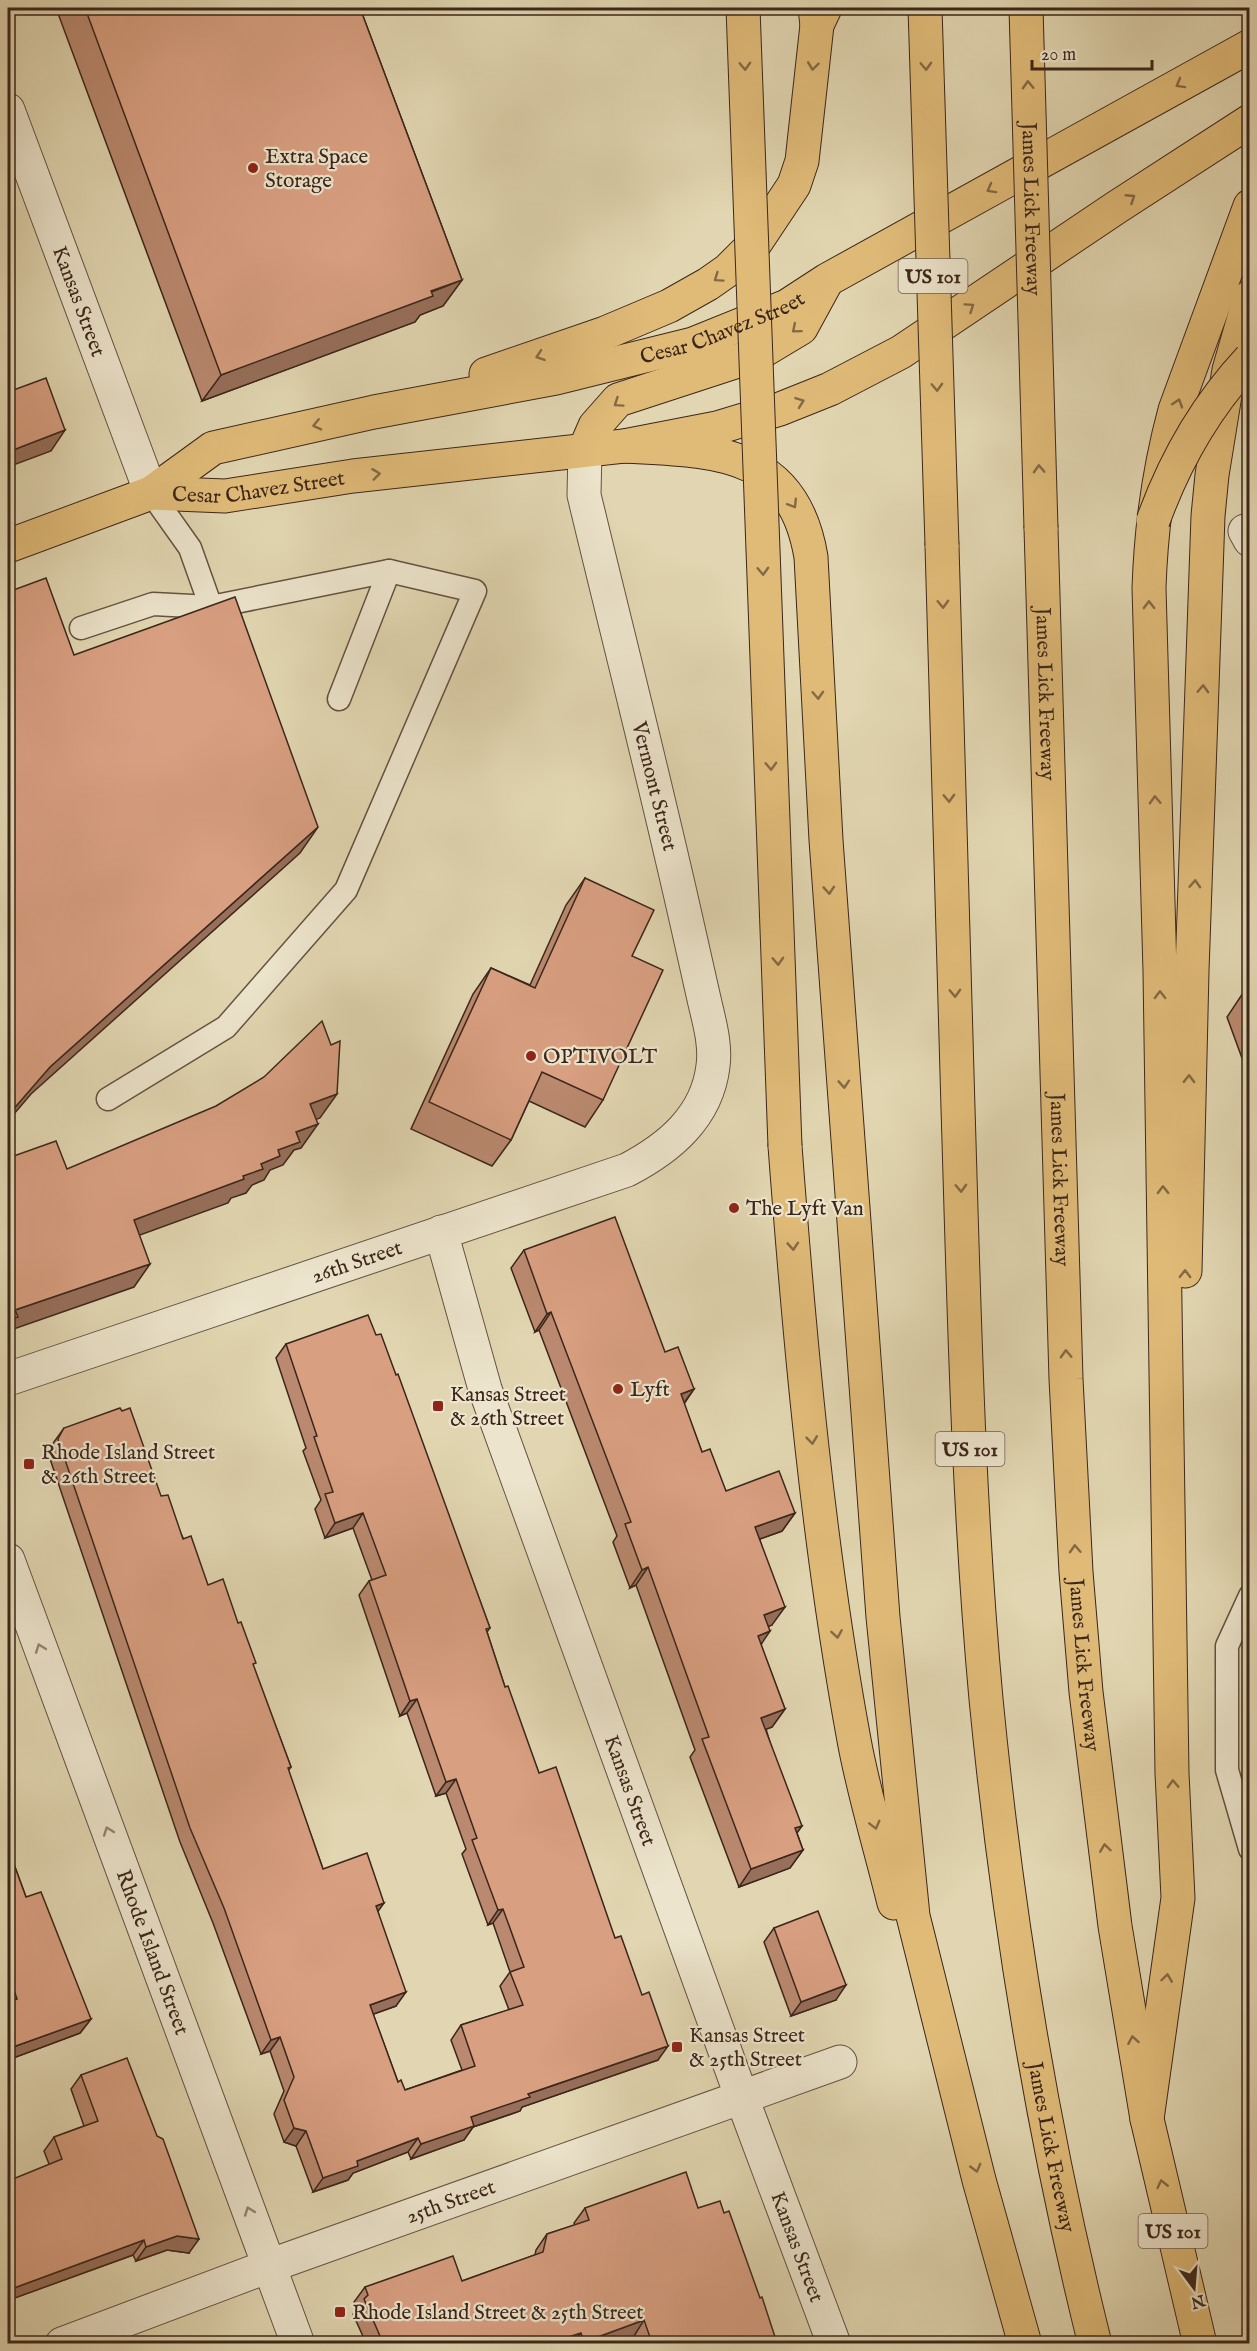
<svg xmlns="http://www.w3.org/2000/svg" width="1257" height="2351" viewBox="0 0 1257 2351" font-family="'IM FELL English',serif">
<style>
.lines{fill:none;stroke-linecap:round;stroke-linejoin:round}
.service-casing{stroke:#645240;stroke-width:25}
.minor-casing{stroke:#645240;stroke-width:35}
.primary-casing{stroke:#3b261b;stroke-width:35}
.motorway-casing{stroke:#3b261b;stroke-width:35}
.service{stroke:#ece4cc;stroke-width:22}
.minor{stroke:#ece4cc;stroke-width:33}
.primary{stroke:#e0bb78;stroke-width:33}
.motorway{stroke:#e0bb78;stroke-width:33}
.motorway-bridge-casing{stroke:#3b261b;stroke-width:35;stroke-linecap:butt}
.motorway-bridge{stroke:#e0bb78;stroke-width:33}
.wall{fill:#ba896f;stroke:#3b261b;stroke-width:1.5}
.shaded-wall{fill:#976f5a;stroke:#3b261b;stroke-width:1.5}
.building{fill:#d89f81;stroke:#3b261b;stroke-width:1.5}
.oneway{stroke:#856945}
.oneway2{stroke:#948574}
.poi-dot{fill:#8f2418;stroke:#ece4cc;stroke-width:2}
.labels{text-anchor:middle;stroke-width:4.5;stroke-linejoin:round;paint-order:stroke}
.shield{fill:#ece4cc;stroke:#705f50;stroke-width:1.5}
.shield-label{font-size:20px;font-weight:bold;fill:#3b261b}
.poi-label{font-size:21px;fill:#3b261b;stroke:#ece4cc;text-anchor:start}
.street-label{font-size:21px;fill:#3b261b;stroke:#ece4cc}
</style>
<rect width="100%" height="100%" fill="#e1d6b1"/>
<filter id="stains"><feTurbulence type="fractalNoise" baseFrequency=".00333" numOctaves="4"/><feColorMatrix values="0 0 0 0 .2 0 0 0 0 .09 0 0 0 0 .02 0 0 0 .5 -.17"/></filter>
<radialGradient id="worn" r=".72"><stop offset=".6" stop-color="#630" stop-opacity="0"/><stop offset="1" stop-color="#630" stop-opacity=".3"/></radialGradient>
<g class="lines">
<!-- service casing -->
<g class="service-casing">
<g id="service">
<polyline points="81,628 153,604 211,607"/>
<polyline points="339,699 389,571"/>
<polyline points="108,1099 226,1027 346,890 475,591 389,571 211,607 190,548 151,493"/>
<polyline points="1250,1596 1227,1646 1227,1770 1250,1849"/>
</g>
</g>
<!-- minor casing -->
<g class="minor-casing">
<g id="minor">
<path id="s1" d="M 8,110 L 151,493"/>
<polyline points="1245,531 1250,540"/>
<path id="s2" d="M 441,1232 L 485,1389 L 742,2098 L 834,2344"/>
<path id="s3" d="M 8,1379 L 627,1170 C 669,1148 707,1117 713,1066 C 716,1044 709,1021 704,999 C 698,972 692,946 686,919 C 654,777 618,636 584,495 L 585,449"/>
<path id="s4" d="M 8,1560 L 298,2344"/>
<path id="s5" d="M 62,2344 L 269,2266 L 840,2062"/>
</g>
</g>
<!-- primary casing -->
<g class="primary-casing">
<g id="primary">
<polyline points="486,374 605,333 669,306 708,284 728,270 756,242 794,185 802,161 817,25 815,8"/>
<polyline points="585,449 595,426 618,400 756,355 801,328 825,284"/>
<path id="s6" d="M 151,493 L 225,496 L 353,476 L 624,446 L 717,428 L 780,409 L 830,389 L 901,352 L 1117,207 L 1250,121"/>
<path id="s7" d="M 8,546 L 151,493 L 213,448 L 374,412 L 556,378 L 693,344 L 787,306 L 827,280 L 1250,46"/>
</g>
</g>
<!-- motorway casing -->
<g class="motorway-casing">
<g id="motorway">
<polyline points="817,25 825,8"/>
<path d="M 624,446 C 714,451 793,449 811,557 L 826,840 L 883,1617 L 913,1916 L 979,2180 L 1025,2344"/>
<path id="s8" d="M 1041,528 L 1066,1379 L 1076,1572 L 1086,1692 L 1115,1926 L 1147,2119 L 1200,2344"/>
<path id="s9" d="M 942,545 C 947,733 953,921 958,1108 C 964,1305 968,1503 986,1699 C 1007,1915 1042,2132 1095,2344"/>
<path d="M 785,1146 C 800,1345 818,1544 854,1740 C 864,1795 881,1849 894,1903"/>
<polyline points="1185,1271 1192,971 1208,516 1212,475 1229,370 1250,297"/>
<path d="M 1147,2119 L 1178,1898 L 1172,1773 L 1160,971 L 1149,588 C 1151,528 1159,469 1175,410 L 1250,206"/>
</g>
</g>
<!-- service -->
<use href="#service" class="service"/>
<!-- minor -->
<use href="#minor" class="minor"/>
<!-- primary -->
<use href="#primary" class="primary"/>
<!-- motorway -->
<use href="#motorway" class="motorway"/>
<!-- motorway-bridge casing -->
<g class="motorway-bridge-casing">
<g id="motorway-bridge">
<polyline points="743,8 785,1146"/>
<polyline points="925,8 942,545"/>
<path id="s10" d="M 1026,8 L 1041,528"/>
<path d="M 1153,521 C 1175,460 1205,407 1250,359"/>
</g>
</g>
<!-- motorway-bridge -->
<use href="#motorway-bridge" class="motorway-bridge"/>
</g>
<!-- wall -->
<g class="wall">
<polygon points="56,8 360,8 462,280 443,306 420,315 415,322 202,401"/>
<polygon points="585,878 632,956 603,1100 585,1127 529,1101 511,1140 492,1166 411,1129 473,994 491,968 530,985 566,905"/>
<polygon points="1250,989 1250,1080 1227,1017 1245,990"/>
<polygon points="524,1250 665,1352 694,1389 684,1404 702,1452 726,1491 795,1513 782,1531 760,1539 772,1625 769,1626 761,1645 785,1709 772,1727 766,1729 797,1833 803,1850 790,1868 739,1887 690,1757 695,1750 636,1585 630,1588 613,1542 617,1536 539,1330 535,1332 511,1268"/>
<polygon points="376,1335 396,1375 490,1628 487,1632 505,1687 539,1773 615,1938 658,2060 522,2107 520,2111 473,2127 464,2140 411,2159 408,2152 353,2173 348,2180 313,2192 296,2146 284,2142 274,2114 284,2091 270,2051 261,2054 213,1923 180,1842 48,1453 54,1442 64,1428 161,1496 208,1585 253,1666 291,1767 288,1771 323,1869 378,1911 396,2006 373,2014 398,2082 405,2090 462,2070 451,2040 461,2025 509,2010 500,1986 510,1972 493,1923 488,1925 462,1854 466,1849 446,1793 436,1796 407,1713 400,1716 359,1595 369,1581 372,1580 353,1528 325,1538 315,1509 321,1500 303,1451 306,1448 276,1358 286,1344"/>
<polygon points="1250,1690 1250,1703 1246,1695"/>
<polygon points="1250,1765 1250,1794 1242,1775"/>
<polygon points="8,1848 26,1897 91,2019 80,2033 8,2060"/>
<polygon points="774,1928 836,2000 791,2016 764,1942"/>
<polygon points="81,2075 189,2253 167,2250 136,2261 133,2255 9,2300 49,2164 44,2151 54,2137 84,2126 71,2089"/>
<polygon points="585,2208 698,2208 724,2213 777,2343 636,2343 634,2336 611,2343 366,2343 353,2314 357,2309 354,2302 365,2287 462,2281 535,2255 536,2250 547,2234 575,2225 574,2223"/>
</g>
<!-- shaded-wall -->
<g class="shaded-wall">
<polygon points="462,280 443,306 420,315 415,322 202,401 221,375"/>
<polygon points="65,430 51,451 8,467 8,452"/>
<polygon points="318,827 300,853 31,1094 8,1121 8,1113 50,1067"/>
<polygon points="337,1094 320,1118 294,1128 310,1104"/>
<polygon points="318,1124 301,1148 294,1150 283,1165 270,1170 264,1180 252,1185 246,1193 231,1198 228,1203 118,1243 134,1220 243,1176 261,1164 296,1132"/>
<polygon points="150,1264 134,1287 8,1331 8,1320 15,1310"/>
<polygon points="551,1312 539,1330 535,1332 547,1314"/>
<polygon points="694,1389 681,1407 681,1394"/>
<polygon points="363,1513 353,1528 325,1538 335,1523"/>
<polygon points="795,1513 782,1531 743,1545 755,1527"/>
<polygon points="648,1567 636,1585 630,1588 642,1570"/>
<polygon points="785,1607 772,1625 752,1633 764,1615"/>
<polygon points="770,1631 758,1649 758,1636"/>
<polygon points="417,1699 407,1713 400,1716 410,1701"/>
<polygon points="785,1709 772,1727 749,1736 761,1718"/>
<polygon points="456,1779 446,1793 436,1796 446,1782"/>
<polygon points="802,1826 789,1844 795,1828"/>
<polygon points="803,1850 790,1868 739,1887 751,1869"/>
<polygon points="384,1903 374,1917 376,1906"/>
<polygon points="503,1909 493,1923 488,1925 498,1910"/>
<polygon points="846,1985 836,2000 791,2016 801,2002"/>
<polygon points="406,1992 396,2006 360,2019 370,2005"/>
<polygon points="91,2019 80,2033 8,2060 8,2056 13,2047"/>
<polygon points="280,2037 270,2051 261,2054 271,2040"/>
<polygon points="668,2046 658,2060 522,2107 520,2111 473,2127 464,2140 411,2159 421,2144 471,2117 528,2094"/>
<polygon points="294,2128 306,2131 296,2146 284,2142"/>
<polygon points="418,2138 408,2152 353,2173 348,2180 313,2192 323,2178 357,2161"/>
<polygon points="177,2236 199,2239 189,2253 167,2250 136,2261 146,2247"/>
<polygon points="144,2240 133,2255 9,2300 8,2302 8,2294 14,2288"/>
<polygon points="644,2320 634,2336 611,2343 582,2343 584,2342"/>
<polygon points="581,2333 573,2343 550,2343"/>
</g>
<!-- building -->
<g class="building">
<polygon points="85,8 360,8 462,280 431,291 433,296 221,375"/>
<polygon points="46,378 65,430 8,452 8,392"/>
<polygon points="46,578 74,655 235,597 318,827 50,1067 11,1112 8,1113 8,592"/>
<polygon points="585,878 654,910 632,956 663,970 603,1100 542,1072 511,1140 429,1102 491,968 535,988"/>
<polygon points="1250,989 1250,1002 1245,990"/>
<polygon points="322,1021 331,1045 340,1041 337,1094 310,1104 318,1124 296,1132 300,1142 278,1150 280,1156 261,1164 263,1169 243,1176 244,1179 134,1220 150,1264 15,1310 18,1317 8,1320 8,1158 56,1141 67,1169 216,1106 264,1077"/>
<polygon points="615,1217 665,1352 678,1347 694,1389 681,1394 702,1452 710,1449 726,1491 779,1471 795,1513 755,1527 785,1607 764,1615 770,1631 758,1636 785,1709 761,1718 802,1826 795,1828 803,1850 751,1869 702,1739 709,1737 648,1567 642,1570 625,1524 631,1522 551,1312 547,1314 524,1250"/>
<polygon points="368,1315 376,1335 381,1334 396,1375 398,1374 490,1628 486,1629 505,1687 508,1686 539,1773 556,1767 615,1938 621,1936 642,1995 649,1992 668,2046 528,2094 530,2097 471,2117 474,2126 421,2144 418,2138 357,2161 358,2166 323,2178 306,2131 294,2128 284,2100 294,2077 280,2037 271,2040 224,1908 190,1828 58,1439 64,1428 120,1408 122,1411 130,1408 161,1496 168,1495 183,1539 191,1536 208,1585 223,1579 238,1623 241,1622 256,1663 253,1664 291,1767 288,1768 323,1869 367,1853 384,1903 376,1906 406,1992 370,2005 398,2082 401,2080 405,2090 475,2066 461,2025 523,2005 510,1972 524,1967 503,1909 498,1910 472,1840 477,1838 456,1779 446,1782 417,1699 410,1701 369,1581 386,1575 363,1513 335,1523 325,1494 333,1492 314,1437 317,1436 286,1344"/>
<polygon points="8,1848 26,1897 41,1892 91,2019 13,2047 8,2032 8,2002 17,1999 8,1972"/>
<polygon points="818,1911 846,1985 801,2002 774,1928"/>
<polygon points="127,2058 157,2136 163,2139 199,2239 177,2236 146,2247 144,2240 14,2288 15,2291 8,2294 8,2181 62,2159 54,2137 98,2121 81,2075"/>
<polygon points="686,2172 698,2208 720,2201 724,2213 729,2211 760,2298 762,2297 777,2343 652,2343 644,2320 584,2342 581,2333 550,2343 383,2343 364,2299 368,2295 365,2287 453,2256 462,2281 543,2252 547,2234 589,2220 585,2208"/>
</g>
<!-- one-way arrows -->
<defs><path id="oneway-chevron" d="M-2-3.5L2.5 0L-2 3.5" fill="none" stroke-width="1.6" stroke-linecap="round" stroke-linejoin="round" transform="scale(1.5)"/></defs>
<g class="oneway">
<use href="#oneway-chevron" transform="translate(745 66) rotate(88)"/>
<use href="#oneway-chevron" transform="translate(813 66) rotate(97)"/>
<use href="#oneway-chevron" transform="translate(926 66) rotate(88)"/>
<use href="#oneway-chevron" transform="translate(1180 84) rotate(151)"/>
<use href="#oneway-chevron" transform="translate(1028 85) rotate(-92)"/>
<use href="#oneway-chevron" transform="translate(991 189) rotate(151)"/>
<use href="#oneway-chevron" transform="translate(1131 198) rotate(-33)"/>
<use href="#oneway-chevron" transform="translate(718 278) rotate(145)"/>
<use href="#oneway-chevron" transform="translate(970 307) rotate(-34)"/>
<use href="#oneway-chevron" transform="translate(796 329) rotate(140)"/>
<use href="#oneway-chevron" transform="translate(540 356) rotate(161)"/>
<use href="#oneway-chevron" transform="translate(937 387) rotate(88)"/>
<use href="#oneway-chevron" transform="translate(800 402) rotate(-20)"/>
<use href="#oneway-chevron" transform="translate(618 403) rotate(146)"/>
<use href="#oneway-chevron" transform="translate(1178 403) rotate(-72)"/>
<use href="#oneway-chevron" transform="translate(317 425) rotate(167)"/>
<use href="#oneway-chevron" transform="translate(1039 469) rotate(-92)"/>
<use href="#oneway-chevron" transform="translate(376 474) rotate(-7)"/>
<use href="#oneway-chevron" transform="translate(793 504) rotate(58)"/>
<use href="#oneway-chevron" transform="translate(763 571) rotate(88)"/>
<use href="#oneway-chevron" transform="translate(943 604) rotate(88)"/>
<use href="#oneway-chevron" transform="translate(1149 605) rotate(-91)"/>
<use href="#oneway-chevron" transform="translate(1203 689) rotate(-88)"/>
<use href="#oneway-chevron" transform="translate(818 695) rotate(87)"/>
<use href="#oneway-chevron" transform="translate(771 766) rotate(88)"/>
<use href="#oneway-chevron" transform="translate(949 798) rotate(88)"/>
<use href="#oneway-chevron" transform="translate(1155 800) rotate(-92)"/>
<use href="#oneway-chevron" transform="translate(1195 884) rotate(-87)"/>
<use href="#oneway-chevron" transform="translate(829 890) rotate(86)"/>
<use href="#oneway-chevron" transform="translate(778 961) rotate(88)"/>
<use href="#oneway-chevron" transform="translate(955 993) rotate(88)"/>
<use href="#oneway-chevron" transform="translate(1160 995) rotate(-91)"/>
<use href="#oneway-chevron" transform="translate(1189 1079) rotate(-89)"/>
<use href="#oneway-chevron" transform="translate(844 1084) rotate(86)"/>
<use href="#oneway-chevron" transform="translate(961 1188) rotate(88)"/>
<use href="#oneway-chevron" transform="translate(1163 1190) rotate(-91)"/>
<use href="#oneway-chevron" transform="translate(793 1246) rotate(86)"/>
<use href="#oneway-chevron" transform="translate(1185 1274) rotate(-89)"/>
<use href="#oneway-chevron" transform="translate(1066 1354) rotate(-92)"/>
<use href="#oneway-chevron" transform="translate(812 1440) rotate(83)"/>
<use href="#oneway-chevron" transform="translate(1075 1549) rotate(-93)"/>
<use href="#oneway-chevron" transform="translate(837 1634) rotate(81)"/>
<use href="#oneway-chevron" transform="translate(1173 1784) rotate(-92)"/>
<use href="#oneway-chevron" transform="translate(875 1825) rotate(76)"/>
<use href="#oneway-chevron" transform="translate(1105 1848) rotate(-98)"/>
<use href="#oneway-chevron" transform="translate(1167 1978) rotate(-82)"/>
<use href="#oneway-chevron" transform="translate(1133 2040) rotate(-100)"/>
<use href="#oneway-chevron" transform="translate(976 2168) rotate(75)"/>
<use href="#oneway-chevron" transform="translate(1162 2184) rotate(-103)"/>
</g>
<g class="oneway2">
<use href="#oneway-chevron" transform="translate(40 1648) rotate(-110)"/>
<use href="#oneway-chevron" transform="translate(108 1831) rotate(-110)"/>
<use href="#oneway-chevron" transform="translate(249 2211) rotate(-110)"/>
</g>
<!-- markers -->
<g class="poi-dot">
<circle cx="253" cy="168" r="6"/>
<circle cx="531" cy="1056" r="6"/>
<circle cx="734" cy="1208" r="6"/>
<circle cx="618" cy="1389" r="6"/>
<rect x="432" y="1400" width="12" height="12" rx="3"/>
<rect x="23" y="1458" width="12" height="12" rx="3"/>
<rect x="671" y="2041" width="12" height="12" rx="3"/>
<rect x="334" y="2306" width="12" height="12" rx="3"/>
</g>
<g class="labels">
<!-- shield labels -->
<g class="shield">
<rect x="898.5" y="259" width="69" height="34" rx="4.5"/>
<rect x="935.5" y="1432" width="69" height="34" rx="4.5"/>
<rect x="1138.5" y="2214" width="69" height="34" rx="4.5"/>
</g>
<g class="shield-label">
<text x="933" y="283">US 101</text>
<text x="970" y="1456">US 101</text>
<text x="1173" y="2238">US 101</text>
</g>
<!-- poi labels -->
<g class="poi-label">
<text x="265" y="163">Extra Space<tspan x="265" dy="24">Storage</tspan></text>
<text x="543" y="1063">OPTIVOLT</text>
<text x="746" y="1215">The Lyft Van</text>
<text x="630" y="1396">Lyft</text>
<text x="450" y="1401">Kansas Street<tspan x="450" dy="24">&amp; 26th Street</tspan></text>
<text x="41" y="1459">Rhode Island Street<tspan x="41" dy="24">&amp; 26th Street</tspan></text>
<text x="689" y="2042">Kansas Street<tspan x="689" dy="24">&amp; 25th Street</tspan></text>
<text x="352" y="2319">Rhode Island Street &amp; 25th Street</text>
</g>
<!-- street labels -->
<g class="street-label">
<text dy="7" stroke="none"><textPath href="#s10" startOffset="201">James Lick Freeway</textPath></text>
<text dy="7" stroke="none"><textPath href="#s1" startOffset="204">Kansas Street</textPath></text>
<text dy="7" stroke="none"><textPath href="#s7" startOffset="753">Cesar Chavez Street</textPath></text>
<text dy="7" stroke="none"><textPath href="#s6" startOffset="108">Cesar Chavez Street</textPath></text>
<text dy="7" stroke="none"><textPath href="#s8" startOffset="166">James Lick Freeway</textPath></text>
<text transform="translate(655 786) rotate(76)" y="7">Vermont Street</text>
<text dy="7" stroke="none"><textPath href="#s8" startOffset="652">James Lick Freeway</textPath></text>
<text dy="7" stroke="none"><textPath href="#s3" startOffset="368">26th Street</textPath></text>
<text dy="7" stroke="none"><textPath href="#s8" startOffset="1138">James Lick Freeway</textPath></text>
<text dy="7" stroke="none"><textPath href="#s2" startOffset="590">Kansas Street</textPath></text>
<text dy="7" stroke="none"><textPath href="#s4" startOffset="418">Rhode Island Street</textPath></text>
<text dy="7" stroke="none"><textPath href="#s9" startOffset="1608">James Lick Freeway</textPath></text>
<text dy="7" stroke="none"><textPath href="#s5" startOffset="414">25th Street</textPath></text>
<text dy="7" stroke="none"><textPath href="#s2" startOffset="1076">Kansas Street</textPath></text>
</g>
</g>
<!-- margin -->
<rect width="1257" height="2351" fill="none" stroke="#e1d6b1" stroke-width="30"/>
<rect x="9" y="9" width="1239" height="2333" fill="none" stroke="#3b261b" stroke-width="3"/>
<rect x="15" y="15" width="1227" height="2321" fill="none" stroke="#3b261b" stroke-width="1.5"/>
<!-- north arrow -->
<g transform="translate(1194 2288) rotate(164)" stroke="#ece4cc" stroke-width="4.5" paint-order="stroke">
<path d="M0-4.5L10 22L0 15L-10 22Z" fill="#3b261b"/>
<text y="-9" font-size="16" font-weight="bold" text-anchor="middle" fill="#3b261b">N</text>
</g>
<!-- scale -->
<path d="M1032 60v9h120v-9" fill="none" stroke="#3b261b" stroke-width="3"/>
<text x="1041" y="60" font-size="18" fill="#3b261b" stroke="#ece4cc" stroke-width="4.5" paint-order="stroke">20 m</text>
<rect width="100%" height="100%" filter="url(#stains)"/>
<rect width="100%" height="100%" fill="url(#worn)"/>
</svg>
